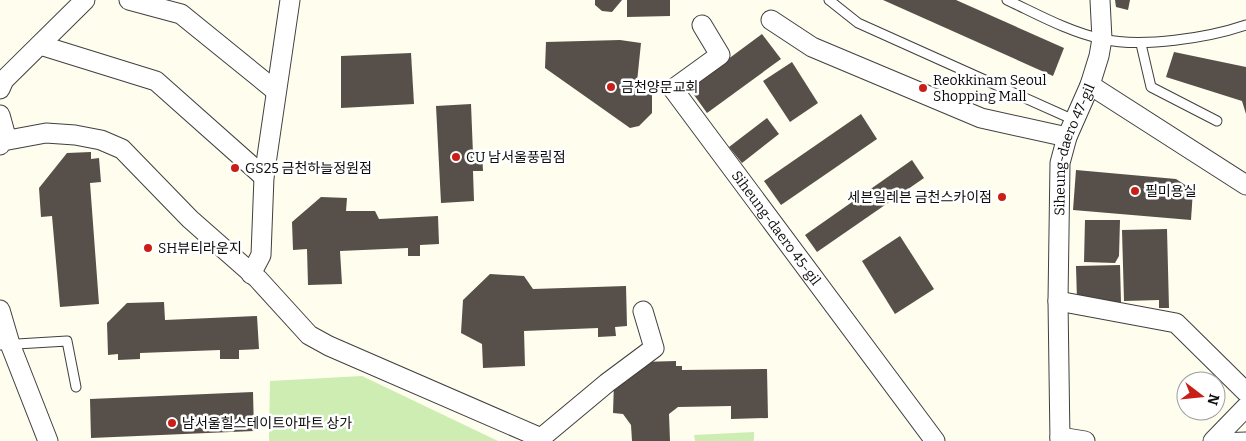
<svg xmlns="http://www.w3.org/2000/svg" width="1246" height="441" viewBox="0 0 1246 441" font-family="Bitter,'Noto Sans KR',serif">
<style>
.green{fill:#cdedb3}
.building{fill:#574f49}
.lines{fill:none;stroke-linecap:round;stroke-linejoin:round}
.lane-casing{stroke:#404040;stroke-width:11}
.street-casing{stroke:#404040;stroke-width:21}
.lane{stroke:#fff;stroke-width:9}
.street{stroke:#fff;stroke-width:19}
.poi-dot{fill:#c91f19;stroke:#fff;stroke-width:2}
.labels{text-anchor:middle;stroke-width:5;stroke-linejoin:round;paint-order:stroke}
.poi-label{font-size:14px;fill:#0d0d0d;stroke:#fff;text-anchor:start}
.street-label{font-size:14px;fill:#0d0d0d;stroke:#fff}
</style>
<rect width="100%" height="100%" fill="#fffded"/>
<!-- green -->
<g class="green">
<polygon points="362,376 498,441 269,441 270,381"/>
<polygon points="754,432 754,441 695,441 694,435"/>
</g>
<!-- building -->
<g class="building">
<polygon points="595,0 622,0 612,12 602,11 595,5"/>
<polygon points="627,0 670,0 670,16 627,17"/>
<polygon points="883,0 956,0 1064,48 1053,76"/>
<polygon points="1115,0 1130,0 1128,10 1116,7"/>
<polygon points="762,34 781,59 707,113 689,88"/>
<polygon points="620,40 641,43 637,82 648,82 652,92 652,113 639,126 630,128 545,68 546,42"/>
<polygon points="1174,52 1246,67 1246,114 1242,101 1166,77"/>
<polygon points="411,53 414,104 341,108 341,56"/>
<polygon points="792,62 818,103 790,122 763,81"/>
<polygon points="471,104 473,154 482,153 483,171 473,171 474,201 441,203 436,106"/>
<polygon points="861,114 877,139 781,205 764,181"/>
<polygon points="767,118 779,134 742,163 729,147"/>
<polygon points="91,152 91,159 99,158 101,182 90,183 99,304 60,307 52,216 41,217 39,188 67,153"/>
<polygon points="912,160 924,178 817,252 805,235"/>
<polygon points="1076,170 1176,179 1193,190 1191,220 1073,210"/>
<polygon points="321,197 347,198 346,211 375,211 379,219 438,216 439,244 420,245 420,256 408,256 408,248 340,251 342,284 308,285 307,249 293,250 292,222"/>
<polygon points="1085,220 1120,220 1119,256 1115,263 1084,262"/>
<polygon points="1167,229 1169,308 1159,308 1159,300 1124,301 1122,230"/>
<polygon points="900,236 934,289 895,314 862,261"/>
<polygon points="1120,265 1121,303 1093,304 1077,300 1076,266"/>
<polygon points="490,274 524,276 533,289 626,286 627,326 615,327 616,336 598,337 598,328 524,331 525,366 483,368 482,344 461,333 463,300"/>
<polygon points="164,302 165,320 257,316 259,349 239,350 239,359 220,359 220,350 140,353 140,359 118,360 118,354 108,355 107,323 127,303"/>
<polygon points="676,361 676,366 682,366 682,370 767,369 768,418 731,419 731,406 678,407 669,414 670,441 632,441 631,425 623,414 613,413 614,382 626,382 632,372 641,371 641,362"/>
<polygon points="253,392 254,431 91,438 90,399"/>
</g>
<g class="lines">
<!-- lane casing -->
<g class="lane-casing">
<g id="lane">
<polyline points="829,0 858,23 1074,120"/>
<path d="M 1007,0 C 1037,14 1069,32 1102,39 C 1142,48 1208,38 1246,25"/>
<polyline points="1141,44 1151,87 1217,121"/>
<polyline points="0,345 67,341 76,387"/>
<polyline points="1218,438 1246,437"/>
</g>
</g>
<!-- street casing -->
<g class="street-casing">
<g id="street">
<polyline points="129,0 181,14 276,91"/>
<polyline points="771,20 812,47 981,118 1067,137"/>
<path id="s1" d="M 702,25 L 720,55 L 673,89 L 935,441"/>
<polyline points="40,45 156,81 264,177"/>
<polyline points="1090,85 1246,185"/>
<polyline points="0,89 4,80 85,0"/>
<polyline points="0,115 5,133 0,145"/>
<polyline points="3,141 46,133 75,135 101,140 122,149 190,219 258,279 309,335 329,346 541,438 542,441"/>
<polyline points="251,274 261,255 264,177 290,0"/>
<polyline points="1058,301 1176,323 1246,392"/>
<polyline points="0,310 10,344 48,441"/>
<polyline points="1060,437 1085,441"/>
<polyline points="541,438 607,383 654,348 643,311"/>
<path id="s2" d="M 1060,441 L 1058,301 L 1060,163 L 1067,137 L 1090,85 L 1099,56 L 1102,39 L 1100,0"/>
<polyline points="1213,441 1246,407"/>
</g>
</g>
<!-- lane -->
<use href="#lane" class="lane"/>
<!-- street -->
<use href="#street" class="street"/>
</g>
<!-- markers -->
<g class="poi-dot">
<circle cx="611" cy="87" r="5"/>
<circle cx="923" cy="88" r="5"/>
<circle cx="456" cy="157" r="5"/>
<circle cx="235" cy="168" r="5"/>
<circle cx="1135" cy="191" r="5"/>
<circle cx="1002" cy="197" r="5"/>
<circle cx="148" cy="248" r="5"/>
<circle cx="172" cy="423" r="5"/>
</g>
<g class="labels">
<!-- poi labels -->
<g class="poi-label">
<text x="933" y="85">Reokkinam Seoul<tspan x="933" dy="16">Shopping Mall</tspan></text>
<text x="621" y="92">금천양문교회</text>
<text x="466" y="162">CU 남서울풍림점</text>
<text x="245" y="173">GS25 금천하늘정원점</text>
<text x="1145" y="196">필미용실</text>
<text x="992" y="202" text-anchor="end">세븐일레븐 금천스카이점</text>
<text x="158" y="253">SH뷰티라운지</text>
<text x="182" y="428">남서울힐스테이트아파트 상가</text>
</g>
<!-- street labels -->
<g class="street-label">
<text dy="5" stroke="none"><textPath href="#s2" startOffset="294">Siheung-daero 47-gil</textPath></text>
<text dy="5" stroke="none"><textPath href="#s1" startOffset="266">Siheung-daero 45-gil</textPath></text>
</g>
</g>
<!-- north arrow -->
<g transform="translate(1201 396) rotate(106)"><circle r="24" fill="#ffffff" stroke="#9e9e9e"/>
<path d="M0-4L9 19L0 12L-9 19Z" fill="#c91f19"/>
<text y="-8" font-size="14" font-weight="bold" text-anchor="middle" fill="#0d0d0d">N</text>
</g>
</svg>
